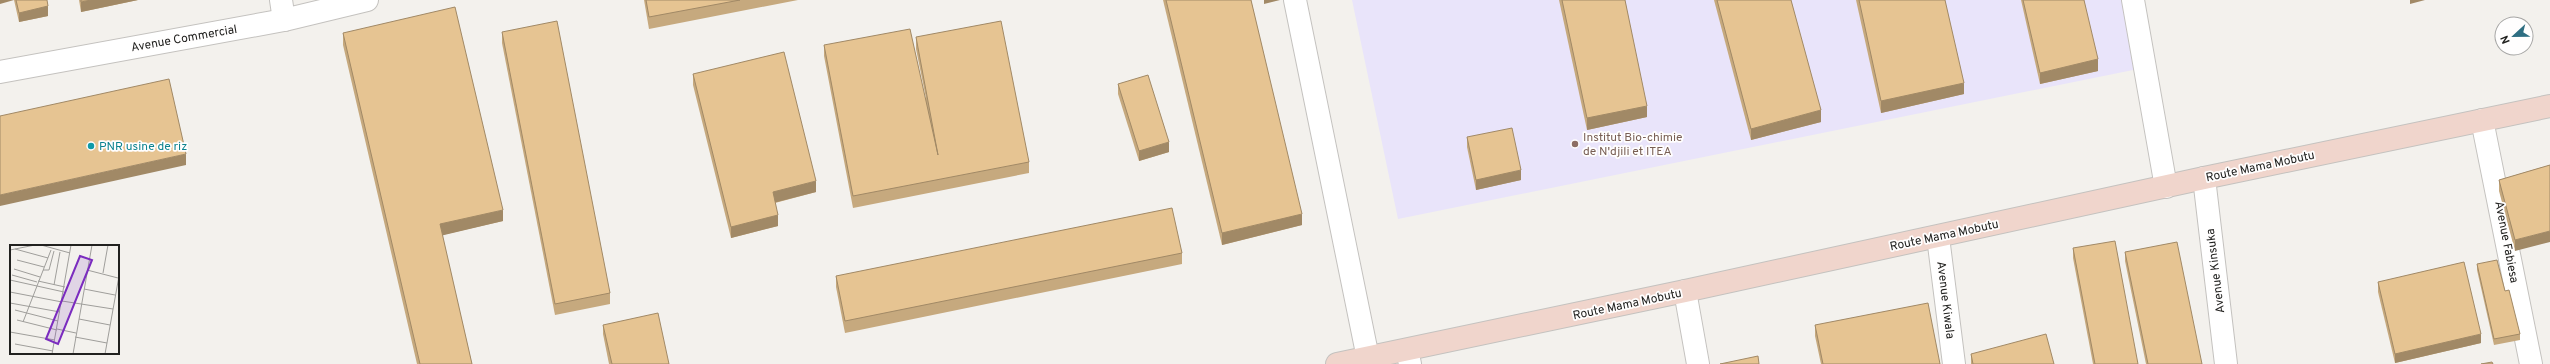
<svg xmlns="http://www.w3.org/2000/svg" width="2550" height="364" viewBox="0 0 2550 364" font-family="Overpass,sans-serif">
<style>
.education{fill:#e9e4fa}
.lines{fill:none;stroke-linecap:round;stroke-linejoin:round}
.street-casing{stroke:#c4c2bf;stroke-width:24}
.secondary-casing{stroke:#c4c2bf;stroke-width:24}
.street{stroke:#fff;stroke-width:22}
.secondary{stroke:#f0d5cc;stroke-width:22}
.wall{fill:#c6a97e}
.shaded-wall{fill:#a18966}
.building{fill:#e6c492;stroke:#a18966}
.education-dot{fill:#8d6e63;stroke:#fffefe;stroke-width:1.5}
.culture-dot{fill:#0f9aa8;stroke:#fffefe;stroke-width:1.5}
.labels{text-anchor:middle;stroke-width:3.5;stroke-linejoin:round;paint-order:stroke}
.street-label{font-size:12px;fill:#21211f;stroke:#fffefe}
.education-label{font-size:12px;fill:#785e54;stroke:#fffefe;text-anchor:start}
.culture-label{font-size:12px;fill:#0d838f;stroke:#fffefe;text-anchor:start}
.inset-road{fill:none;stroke:#9f9e9b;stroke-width:1}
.view{fill:#7b2cbf;fill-opacity:0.15;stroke:#7b2cbf;stroke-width:2}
.inset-edge{fill:none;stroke:#21211f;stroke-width:2}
</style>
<rect width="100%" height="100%" fill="#f3f1ed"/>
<!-- education -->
<polygon class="education" points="1352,0 2124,0 2138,69 1398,219"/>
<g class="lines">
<!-- street casing -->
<g class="street-casing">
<g id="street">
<polyline points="281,0 284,20"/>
<polyline points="1295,0 1368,358"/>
<polyline points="2133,0 2166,187"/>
<polyline points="0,72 284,20 367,0"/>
<polyline points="2482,120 2531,364"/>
<polyline points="2204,178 2226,364"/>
<polyline points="1938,237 1954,364"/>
<polyline points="1685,291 1698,364"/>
<polyline points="1407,350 1410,364"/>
</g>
</g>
<!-- secondary casing -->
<g class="secondary-casing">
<polyline id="secondary" points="1337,364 1685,291 2204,178 2550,106"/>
</g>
<!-- street -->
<use href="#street" class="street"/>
<!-- secondary -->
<use href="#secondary" class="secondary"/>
</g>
<!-- wall -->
<g class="wall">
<polygon points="0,0 47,0 48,16 19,22 14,0"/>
<polygon points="79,0 138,0 81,12"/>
<polygon points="644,0 798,0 649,29"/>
<polygon points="1163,0 1251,0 1302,225 1222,245"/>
<polygon points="1559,0 1625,0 1647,117 1587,130"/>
<polygon points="1714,0 1791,0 1821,122 1751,140"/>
<polygon points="1856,0 1945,0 1964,94 1881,113"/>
<polygon points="2021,0 2084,0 2098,71 2040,84"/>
<polygon points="502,32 610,293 610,304 555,315 502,43"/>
<polygon points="343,33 503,221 442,235 472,364 417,364 343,45"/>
<polygon points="916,37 1029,162 1029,173 853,208 824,56 824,45 926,98 916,49"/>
<polygon points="693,74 816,192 775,203 778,226 731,238 693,85"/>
<polygon points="1118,84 1169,152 1139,161 1118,94"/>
<polygon points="1467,137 1521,180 1476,190 1467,147"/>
<polygon points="2550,165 2515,251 2499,191 2499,180"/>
<polygon points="2073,248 2138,364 2093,364 2073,258"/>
<polygon points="2125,252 2202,364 2146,364 2125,261"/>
<polygon points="1182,253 1182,264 845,333 836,287 836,276"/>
<polygon points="2477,264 2505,291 2520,334 2520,340 2494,345 2477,270"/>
<polygon points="2378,282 2481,343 2395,363 2378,292"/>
<polygon points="603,325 669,364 609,364 603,334"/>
<polygon points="1815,325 1940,364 1821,364 1815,336"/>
<polygon points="1971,354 2054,364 1971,364"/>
</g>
<!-- shaded-wall -->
<g class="shaded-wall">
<polygon points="0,0 14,0 0,4"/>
<polygon points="91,0 138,0 81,12 81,2"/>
<polygon points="1264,0 1280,0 1264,4"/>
<polygon points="2410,0 2425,0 2410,4"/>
<polygon points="48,6 48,16 19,22 19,13"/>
<polygon points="2098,59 2098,71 2040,84 2040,73"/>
<polygon points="1964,83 1964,94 1881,113 1881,101"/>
<polygon points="1647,106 1647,117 1587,130 1587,118"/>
<polygon points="1821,110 1821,122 1751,140 1751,129"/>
<polygon points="1169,142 1169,152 1139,161 1139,151"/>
<polygon points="186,154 186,165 0,206 0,195"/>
<polygon points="1521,170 1521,180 1476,190 1476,180"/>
<polygon points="816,181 816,192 773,203 773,192"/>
<polygon points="503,210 503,221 440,236 440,224"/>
<polygon points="1302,214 1302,225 1222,245 1222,233"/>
<polygon points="778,215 778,226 731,238 731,227"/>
<polygon points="2550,231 2550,242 2515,251 2515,240"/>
<polygon points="2481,334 2481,343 2395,363 2395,354"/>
</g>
<!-- building -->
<g class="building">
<polygon points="16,0 47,0 48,6 19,13"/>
<polygon points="81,0 91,0 81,2"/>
<polygon points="646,0 740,0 649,17"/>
<polygon points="1166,0 1251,0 1302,214 1222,233"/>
<polygon points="1562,0 1625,0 1647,106 1587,118"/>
<polygon points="1717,0 1791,0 1821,110 1751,129"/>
<polygon points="1859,0 1945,0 1964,83 1881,101"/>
<polygon points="2023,0 2084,0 2098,59 2040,73"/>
<polygon points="455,7 503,210 440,224 472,364 420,364 343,33"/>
<polygon points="557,21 610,293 555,304 502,32"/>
<polygon points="1001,21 1029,162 853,196 824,45 910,29 938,155 916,37"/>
<polygon points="784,52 816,181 773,192 778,215 731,227 693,74"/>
<polygon points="1148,75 1169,142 1139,151 1118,84"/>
<polygon points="169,79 186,154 0,195 0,116"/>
<polygon points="1512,128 1521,170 1476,180 1467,137"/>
<polygon points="2550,165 2550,231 2515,240 2499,180"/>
<polygon points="1172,208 1182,253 845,321 836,276"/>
<polygon points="2115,241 2138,364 2095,364 2073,248"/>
<polygon points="2177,242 2202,364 2148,364 2125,252"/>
<polygon points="2497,260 2505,291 2509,290 2520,334 2494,339 2477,264"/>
<polygon points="2464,262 2481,334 2395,354 2378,282"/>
<polygon points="1928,303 1940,364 1823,364 1815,325"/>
<polygon points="658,313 669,364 612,364 603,325"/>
<polygon points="2046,334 2054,364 1973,364 1971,354"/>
<polygon points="1758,356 1759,364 1720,364"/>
<polygon points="2492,362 2493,364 2481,364"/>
</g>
<!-- markers -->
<circle class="education-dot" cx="1575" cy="144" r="4"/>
<circle class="culture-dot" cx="91" cy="146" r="4"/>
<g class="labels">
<!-- street labels -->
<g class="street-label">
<text transform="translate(184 38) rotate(-10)" y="4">Avenue Commercial</text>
<text transform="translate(2260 166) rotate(-12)" y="4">Route Mama Mobutu</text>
<text transform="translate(1944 235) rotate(-12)" y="4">Route Mama Mobutu</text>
<text transform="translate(2507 242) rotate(79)" y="4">Avenue Fabiesa</text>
<text transform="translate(2215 271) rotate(-97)" y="4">Avenue Kinsuka</text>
<text transform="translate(1946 300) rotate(83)" y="4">Avenue Kiwala</text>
<text transform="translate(1627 304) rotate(-12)" y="4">Route Mama Mobutu</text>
</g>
<!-- education labels -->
<g class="education-label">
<text x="1583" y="141">Institut Bio-chimie<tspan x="1583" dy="14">de N'djili et ITEA</tspan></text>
</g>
<!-- culture labels -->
<g class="culture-label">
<text x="99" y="150">PNR usine de riz</text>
</g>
</g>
<!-- overview -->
<g transform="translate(10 245)">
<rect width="109" height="109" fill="#f3f1ed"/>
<path class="inset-road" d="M 31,0 L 60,8M 5,4 L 38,13M 0,5 L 25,0M 7,15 L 34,22M 4,24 L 30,32M 33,25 L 39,25 L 44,6M 77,25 L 108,33M 93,28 L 98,0M 2,30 L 27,37M 0,35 L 54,47M 28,36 L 55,42M 44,40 L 50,7M 74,44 L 105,50M 0,47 L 52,57M 52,56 L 103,64M 0,58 L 50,67M 5,65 L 48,76M 69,74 L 100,80M 7,75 L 47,85M 13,77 L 41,5M 47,84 L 66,88M 0,87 L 45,95M 65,92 L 97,98M 5,99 L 43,106M 42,109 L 61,0M 63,109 L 82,0M 95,109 L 109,31"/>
<path class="view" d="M 70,11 L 82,15 L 48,99 L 36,94 Z"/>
<rect width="109" height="109" class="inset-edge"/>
</g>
<!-- north arrow -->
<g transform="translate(2514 36) rotate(248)"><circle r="19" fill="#fffefe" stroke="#a6a6a5"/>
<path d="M0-3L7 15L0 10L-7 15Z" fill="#2e6e82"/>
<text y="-6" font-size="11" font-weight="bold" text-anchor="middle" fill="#21211f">N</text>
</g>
</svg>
